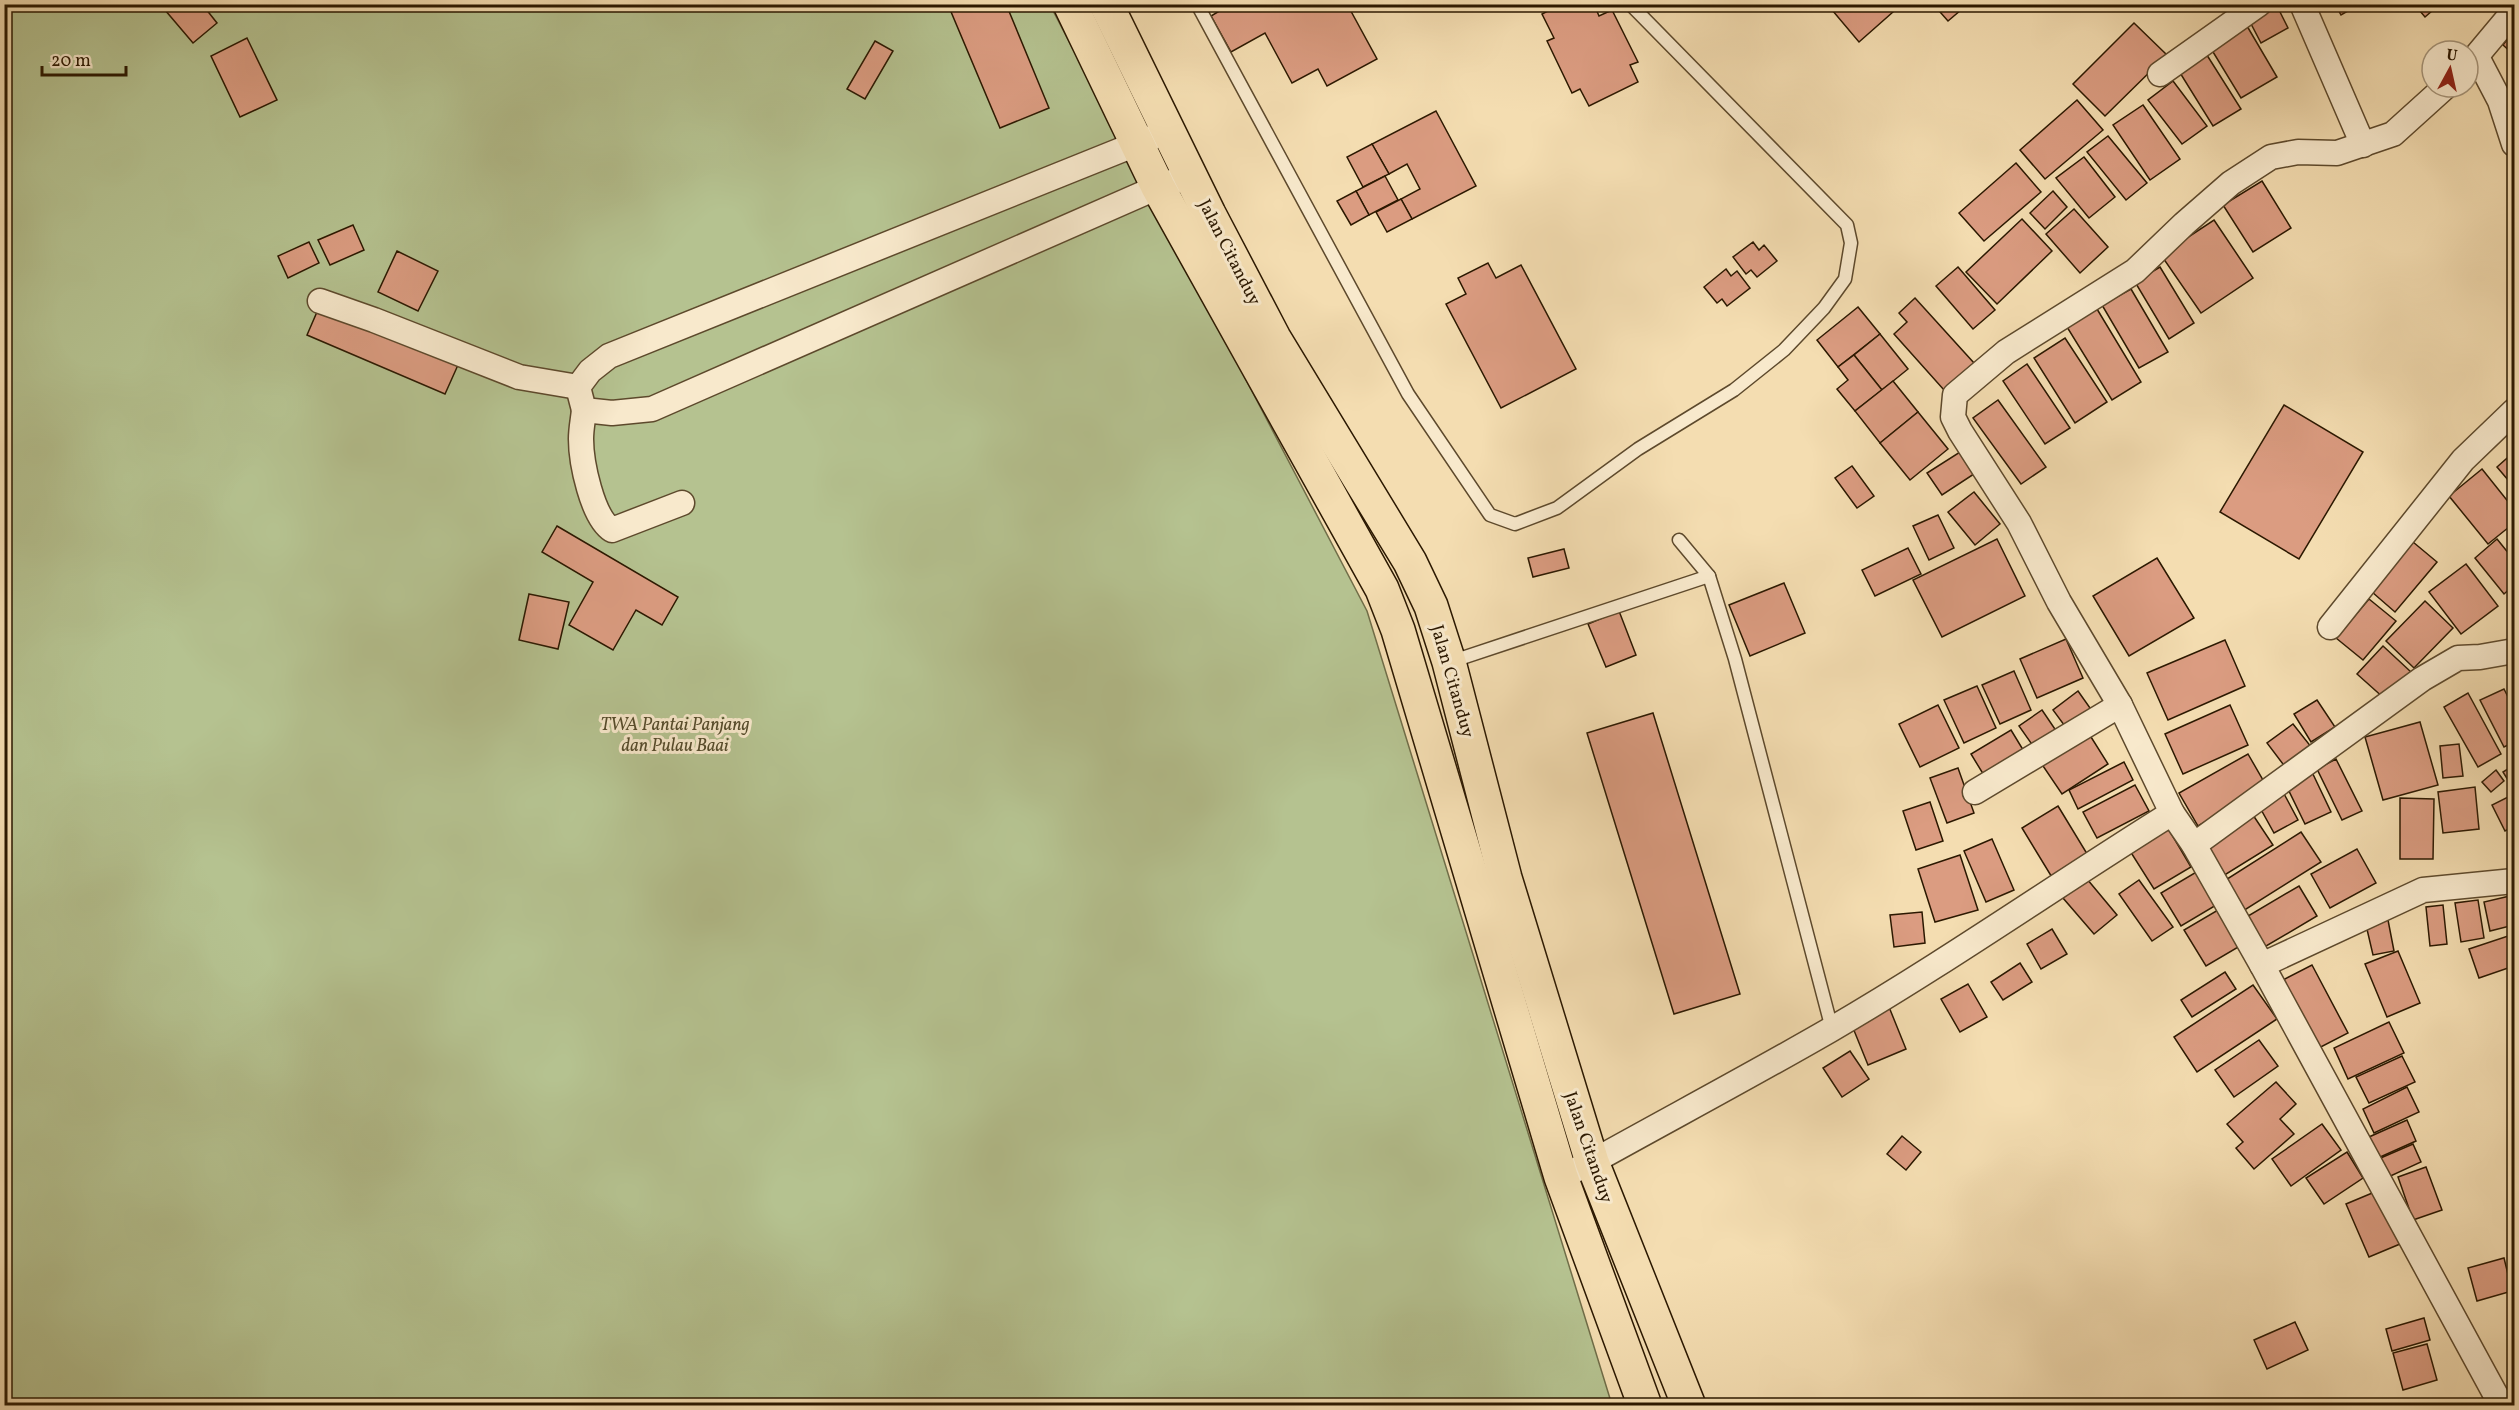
<svg xmlns="http://www.w3.org/2000/svg" width="2519" height="1410" viewBox="0 0 2519 1410" font-family="Vollkorn,serif">
<style>
.green{fill:#b5c290;stroke:#706d48;stroke-width:1.5}
.building{fill:#db9c81;stroke:#2b1800;stroke-width:1.5}
.lines{fill:none;stroke-linecap:round;stroke-linejoin:round}
.service-casing{stroke:#5d492c;stroke-width:15}
.minor-casing{stroke:#5d492c;stroke-width:27}
.primary-casing{stroke:#2b1800;stroke-width:36}
.service{stroke:#f8e9cc;stroke-width:12}
.minor{stroke:#f8e9cc;stroke-width:24}
.primary{stroke:#f4ddb1;stroke-width:33}
.labels{text-anchor:middle;stroke-width:6;stroke-linejoin:round;paint-order:stroke}
.street-label{font-size:18px;fill:#2b1800;stroke:#f8e9cc}
.park-label{font-size:18px;font-style:italic;fill:#544b2b;stroke:#f8e9cc}
</style>
<rect width="100%" height="100%" fill="#f4ddb1"/>
<filter id="stains"><feTurbulence type="fractalNoise" baseFrequency=".00333" numOctaves="4"/><feColorMatrix values="0 0 0 0 .2 0 0 0 0 .09 0 0 0 0 .02 0 0 0 .5 -.17"/></filter>
<radialGradient id="worn" r=".72"><stop offset=".6" stop-color="#630" stop-opacity="0"/><stop offset="1" stop-color="#630" stop-opacity=".3"/></radialGradient>
<!-- green -->
<polygon class="green" points="5,5 1050,5 1367,611 1612,1405 5,1406"/>
<!-- building -->
<g class="building">
<polygon points="172,4 202,4 217,23 193,43 165,10"/>
<polygon points="954,4 1006,4 1049,108 1000,128 949,7"/>
<polygon points="1231,4 1347,4 1377,59 1327,86 1318,69 1292,83 1265,33 1231,52 1211,16"/>
<polygon points="1550,4 1594,4 1599,16 1612,10 1638,62 1630,65 1638,82 1589,106 1580,89 1572,93 1547,41 1554,38 1542,14 1552,9"/>
<polygon points="1827,4 1902,4 1859,42"/>
<polygon points="1933,4 1968,4 1948,21"/>
<polygon points="2276,4 2288,28 2261,43 2248,18"/>
<polygon points="2335,4 2360,4 2341,15"/>
<polygon points="2414,4 2440,4 2425,17"/>
<polygon points="2134,23 2167,55 2105,116 2073,84"/>
<polygon points="2247,26 2277,77 2241,98 2210,47"/>
<polygon points="2514,30 2514,55 2503,45"/>
<polygon points="247,38 277,100 240,117 211,56"/>
<polygon points="875,41 893,51 865,99 847,89"/>
<polygon points="2205,52 2241,109 2213,126 2177,68"/>
<polygon points="2173,81 2207,126 2182,144 2148,100"/>
<polygon points="2077,100 2103,130 2045,179 2020,150"/>
<polygon points="2143,105 2180,159 2150,180 2113,125"/>
<polygon points="1436,111 1476,186 1412,219 1401,199 1420,189 1407,164 1389,174 1372,144"/>
<polygon points="2108,136 2147,183 2126,200 2087,152"/>
<polygon points="1372,144 1389,174 1363,187 1347,157"/>
<polygon points="2084,157 2115,197 2089,218 2056,178"/>
<polygon points="2016,163 2041,192 1984,241 1959,213"/>
<polygon points="1385,176 1398,200 1369,215 1356,191"/>
<polygon points="2262,181 2291,228 2253,252 2223,205"/>
<polygon points="1356,191 1369,215 1351,225 1337,201"/>
<polygon points="2053,191 2067,207 2045,229 2030,213"/>
<polygon points="1401,199 1412,219 1387,232 1376,212"/>
<polygon points="2074,209 2108,247 2080,273 2046,234"/>
<polygon points="2022,219 2052,251 1997,304 1966,272"/>
<polygon points="2214,220 2253,278 2201,313 2161,255"/>
<polygon points="353,225 364,250 330,265 318,240"/>
<polygon points="309,242 319,263 288,278 278,256"/>
<polygon points="1753,242 1759,250 1764,245 1777,261 1757,277 1751,270 1746,274 1733,257"/>
<polygon points="397,251 438,271 418,311 378,292"/>
<polygon points="1488,263 1496,278 1521,265 1576,369 1501,408 1446,304 1466,294 1458,278"/>
<polygon points="1958,267 1995,310 1973,329 1936,286"/>
<polygon points="2160,267 2194,323 2169,339 2135,282"/>
<polygon points="1726,269 1731,276 1737,271 1750,288 1727,306 1722,299 1717,303 1704,287"/>
<polygon points="2131,289 2168,352 2139,368 2102,305"/>
<polygon points="1915,298 1974,363 1944,390 1894,334 1907,322 1899,313"/>
<polygon points="320,305 458,365 445,394 307,335"/>
<polygon points="1858,307 1880,334 1838,367 1817,340"/>
<polygon points="2097,309 2141,382 2112,400 2067,327"/>
<polygon points="1880,334 1908,369 1882,390 1854,355"/>
<polygon points="2065,338 2107,402 2075,423 2034,358"/>
<polygon points="1854,355 1882,390 1855,411 1837,389 1848,380 1838,367"/>
<polygon points="2027,364 2070,428 2045,444 2003,381"/>
<polygon points="1893,381 1918,412 1880,443 1855,411"/>
<polygon points="1998,400 2046,467 2021,484 1973,418"/>
<polygon points="2284,405 2363,452 2299,559 2220,512"/>
<polygon points="1918,412 1948,449 1910,480 1880,443"/>
<polygon points="1960,452 1974,474 1942,495 1927,473"/>
<polygon points="2514,452 2514,487 2497,467"/>
<polygon points="1852,466 1874,496 1857,508 1835,478"/>
<polygon points="2482,469 2514,509 2514,523 2488,544 2449,496"/>
<polygon points="1974,492 2000,524 1975,545 1948,512"/>
<polygon points="1938,515 1954,548 1929,560 1913,526"/>
<polygon points="557,526 678,597 662,625 636,610 613,650 569,625 593,582 542,552"/>
<polygon points="1997,539 2025,596 1942,637 1913,580"/>
<polygon points="2497,539 2514,560 2514,585 2504,594 2475,558"/>
<polygon points="2413,542 2437,562 2395,612 2372,592"/>
<polygon points="1908,548 1921,574 1875,596 1862,570"/>
<polygon points="1564,549 1569,568 1533,577 1528,558"/>
<polygon points="2157,558 2194,618 2129,656 2093,596"/>
<polygon points="2466,564 2498,606 2461,634 2429,592"/>
<polygon points="1784,583 1805,633 1750,656 1729,605"/>
<polygon points="529,594 569,602 558,649 519,640"/>
<polygon points="2369,599 2396,621 2363,660 2336,638"/>
<polygon points="2425,601 2453,628 2414,668 2386,641"/>
<polygon points="1619,611 1636,655 1606,667 1588,624"/>
<polygon points="2066,639 2083,678 2037,698 2020,659"/>
<polygon points="2225,640 2245,686 2168,720 2147,673"/>
<polygon points="2383,646 2411,672 2385,699 2357,674"/>
<polygon points="2014,671 2031,710 2000,724 1982,685"/>
<polygon points="1977,686 1996,728 1964,743 1944,700"/>
<polygon points="2504,689 2514,709 2514,742 2504,747 2480,700"/>
<polygon points="2078,691 2095,715 2070,733 2053,710"/>
<polygon points="2468,693 2501,754 2478,767 2444,707"/>
<polygon points="2317,700 2335,727 2311,742 2294,714"/>
<polygon points="1938,705 1959,748 1920,767 1899,724"/>
<polygon points="2230,705 2248,745 2183,774 2165,734"/>
<polygon points="2042,710 2059,735 2036,750 2019,726"/>
<polygon points="1653,713 1740,994 1674,1014 1587,733"/>
<polygon points="2420,722 2438,785 2383,800 2365,737"/>
<polygon points="2293,724 2312,748 2286,768 2267,743"/>
<polygon points="2086,729 2108,764 2062,794 2039,760"/>
<polygon points="2011,730 2025,753 1985,777 1971,754"/>
<polygon points="2459,744 2463,776 2443,778 2440,746"/>
<polygon points="2248,754 2267,787 2198,826 2179,793"/>
<polygon points="2336,759 2362,811 2342,820 2317,769"/>
<polygon points="2124,762 2133,780 2078,809 2069,790"/>
<polygon points="2514,765 2514,790 2503,772"/>
<polygon points="1958,768 1974,813 1947,823 1930,778"/>
<polygon points="2311,770 2331,812 2305,824 2285,783"/>
<polygon points="2496,770 2504,781 2491,792 2482,782"/>
<polygon points="2135,785 2149,811 2097,838 2083,812"/>
<polygon points="2475,787 2479,829 2443,833 2438,792"/>
<polygon points="2282,790 2298,820 2274,833 2258,804"/>
<polygon points="2510,796 2514,806 2514,826 2505,831 2492,805"/>
<polygon points="2400,798 2434,799 2433,859 2400,859"/>
<polygon points="1930,802 1943,841 1916,850 1903,811"/>
<polygon points="2058,806 2089,857 2053,879 2022,828"/>
<polygon points="2253,815 2273,845 2223,876 2204,846"/>
<polygon points="2168,828 2191,867 2154,889 2130,851"/>
<polygon points="2301,832 2321,862 2243,911 2224,881"/>
<polygon points="1992,839 2014,890 1986,902 1964,851"/>
<polygon points="2357,849 2376,883 2330,908 2311,874"/>
<polygon points="1960,855 1978,910 1935,922 1918,869"/>
<polygon points="2198,871 2218,904 2181,926 2161,893"/>
<polygon points="2087,879 2117,915 2094,934 2063,898"/>
<polygon points="2139,880 2173,927 2152,941 2119,894"/>
<polygon points="2299,886 2317,916 2261,949 2243,919"/>
<polygon points="2514,895 2514,925 2490,931 2484,902"/>
<polygon points="2478,900 2484,938 2461,942 2455,903"/>
<polygon points="2443,905 2447,944 2430,946 2426,907"/>
<polygon points="2218,910 2240,946 2206,966 2184,930"/>
<polygon points="1922,912 1925,943 1894,947 1890,915"/>
<polygon points="2388,920 2394,951 2373,955 2366,925"/>
<polygon points="2052,929 2067,954 2041,969 2027,944"/>
<polygon points="2514,934 2514,966 2479,978 2469,949"/>
<polygon points="2398,951 2420,1003 2387,1017 2365,964"/>
<polygon points="2020,963 2032,982 2003,1000 1991,982"/>
<polygon points="2312,965 2348,1033 2313,1051 2277,983"/>
<polygon points="2225,972 2236,989 2192,1017 2181,1000"/>
<polygon points="1968,984 1987,1017 1960,1032 1941,999"/>
<polygon points="2253,985 2277,1019 2197,1072 2174,1037"/>
<polygon points="1889,1007 1906,1049 1868,1065 1851,1023"/>
<polygon points="2389,1022 2404,1053 2348,1079 2334,1048"/>
<polygon points="2259,1040 2278,1066 2234,1097 2215,1070"/>
<polygon points="1850,1051 1869,1079 1842,1097 1823,1068"/>
<polygon points="2402,1056 2415,1082 2369,1103 2356,1077"/>
<polygon points="2276,1082 2296,1104 2280,1119 2294,1134 2254,1169 2236,1148 2243,1142 2227,1124"/>
<polygon points="2407,1087 2419,1112 2374,1133 2363,1109"/>
<polygon points="2407,1120 2416,1141 2378,1158 2369,1137"/>
<polygon points="2322,1124 2341,1150 2291,1186 2272,1159"/>
<polygon points="1902,1136 1921,1152 1906,1170 1887,1154"/>
<polygon points="2413,1144 2421,1162 2384,1179 2376,1160"/>
<polygon points="2347,1152 2363,1178 2324,1204 2306,1178"/>
<polygon points="2426,1167 2442,1210 2413,1220 2398,1177"/>
<polygon points="2377,1191 2400,1244 2369,1257 2346,1204"/>
<polygon points="2504,1258 2512,1291 2477,1301 2468,1268"/>
<polygon points="2424,1318 2430,1340 2392,1351 2386,1329"/>
<polygon points="2295,1322 2308,1350 2267,1369 2254,1340"/>
<polygon points="2427,1344 2437,1380 2403,1390 2393,1353"/>
</g>
<g class="lines">
<!-- service casing -->
<g class="service-casing">
<g id="service">
<polyline points="1197,4 1408,394 1490,515 1515,524 1557,508 1638,449 1734,390 1784,350 1824,308 1845,279 1851,243 1847,225 1630,4"/>
<polyline points="1679,540 1709,576 1735,659 1832,1029"/>
<polyline points="1450,662 1709,576"/>
</g>
</g>
<!-- minor casing -->
<g class="minor-casing">
<g id="minor">
<polyline points="2302,4 2363,145"/>
<polyline points="2477,57 2500,101 2514,144"/>
<polyline points="2468,66 2514,11"/>
<polyline points="2160,74 2259,4"/>
<polyline points="1151,138 609,356 590,371 578,387 584,410 612,413 652,409 1158,187 1191,175"/>
<polyline points="320,301 374,320 519,377 578,387"/>
<path d="M 584,410 C 583,420 581,429 581,439 C 581,462 592,517 612,530 L 682,503"/>
<polyline points="2330,627 2463,460 2514,411"/>
<polyline points="1975,792 2120,705"/>
<polyline points="2172,813 2194,845 2262,965 2423,890 2514,881"/>
<polyline points="2194,845 2422,679 2458,658 2480,657 2514,651"/>
<polyline points="2262,965 2499,1401 2504,1406"/>
<path d="M 1561,1177 L 1592,1162 C 1671,1118 1752,1075 1830,1030 C 1947,962 2058,884 2172,813 L 2120,705 L 2059,602 L 2019,523 L 1960,431 L 1953,417 L 1955,395 L 2006,352 L 2135,271 L 2184,224 L 2231,183 L 2271,157 L 2298,152 L 2337,153 L 2393,134 L 2445,87"/>
</g>
</g>
<!-- primary casing -->
<g class="primary-casing">
<g id="primary">
<polyline points="1070,4 1158,187 1382,589 1398,630 1561,1177 1645,1406"/>
<polyline points="1106,4 1209,214 1274,338 1410,562 1431,606 1449,662 1505,878 1592,1162 1689,1406"/>
</g>
</g>
<!-- service -->
<use href="#service" class="service"/>
<!-- minor -->
<use href="#minor" class="minor"/>
<!-- primary -->
<use href="#primary" class="primary"/>
</g>
<g class="labels">
<!-- street labels -->
<g class="street-label">
<text transform="translate(1230 252) rotate(63)" y="6">Jalan Citanduy</text>
<text transform="translate(1453 681) rotate(74)" y="6">Jalan Citanduy</text>
<text transform="translate(1589 1147) rotate(71)" y="6">Jalan Citanduy</text>
</g>
<!-- park labels -->
<g class="park-label">
<text x="675" y="730">TWA Pantai Panjang<tspan x="675" dy="21">dan Pulau Baai</tspan></text>
</g>
</g>
<!-- margin -->
<rect width="2519" height="1410" fill="none" stroke="#f4ddb1" stroke-width="24"/>
<rect x="6" y="6" width="2507" height="1398" fill="none" stroke="#2b1800" stroke-width="3"/>
<rect x="12" y="12" width="2495" height="1386" fill="none" stroke="#2b1800" stroke-width="1.5"/>
<!-- north arrow -->
<g transform="translate(2450 69) rotate(8)"><circle r="28" fill="#f8e9cc" stroke="#a6957a" stroke-width="1.5"/>
<path d="M0-4.5L10 22L0 15L-10 22Z" fill="#8f2418"/>
<text y="-9" font-size="16" font-weight="bold" text-anchor="middle" fill="#2b1800">U</text>
</g>
<!-- scale -->
<path d="M42 66v9h84v-9" fill="none" stroke="#2b1800" stroke-width="3"/>
<text x="51" y="66" font-size="18" fill="#2b1800" stroke="#f8e9cc" stroke-width="4.5" paint-order="stroke">20 m</text>
<rect width="100%" height="100%" filter="url(#stains)"/>
<rect width="100%" height="100%" fill="url(#worn)"/>
</svg>
